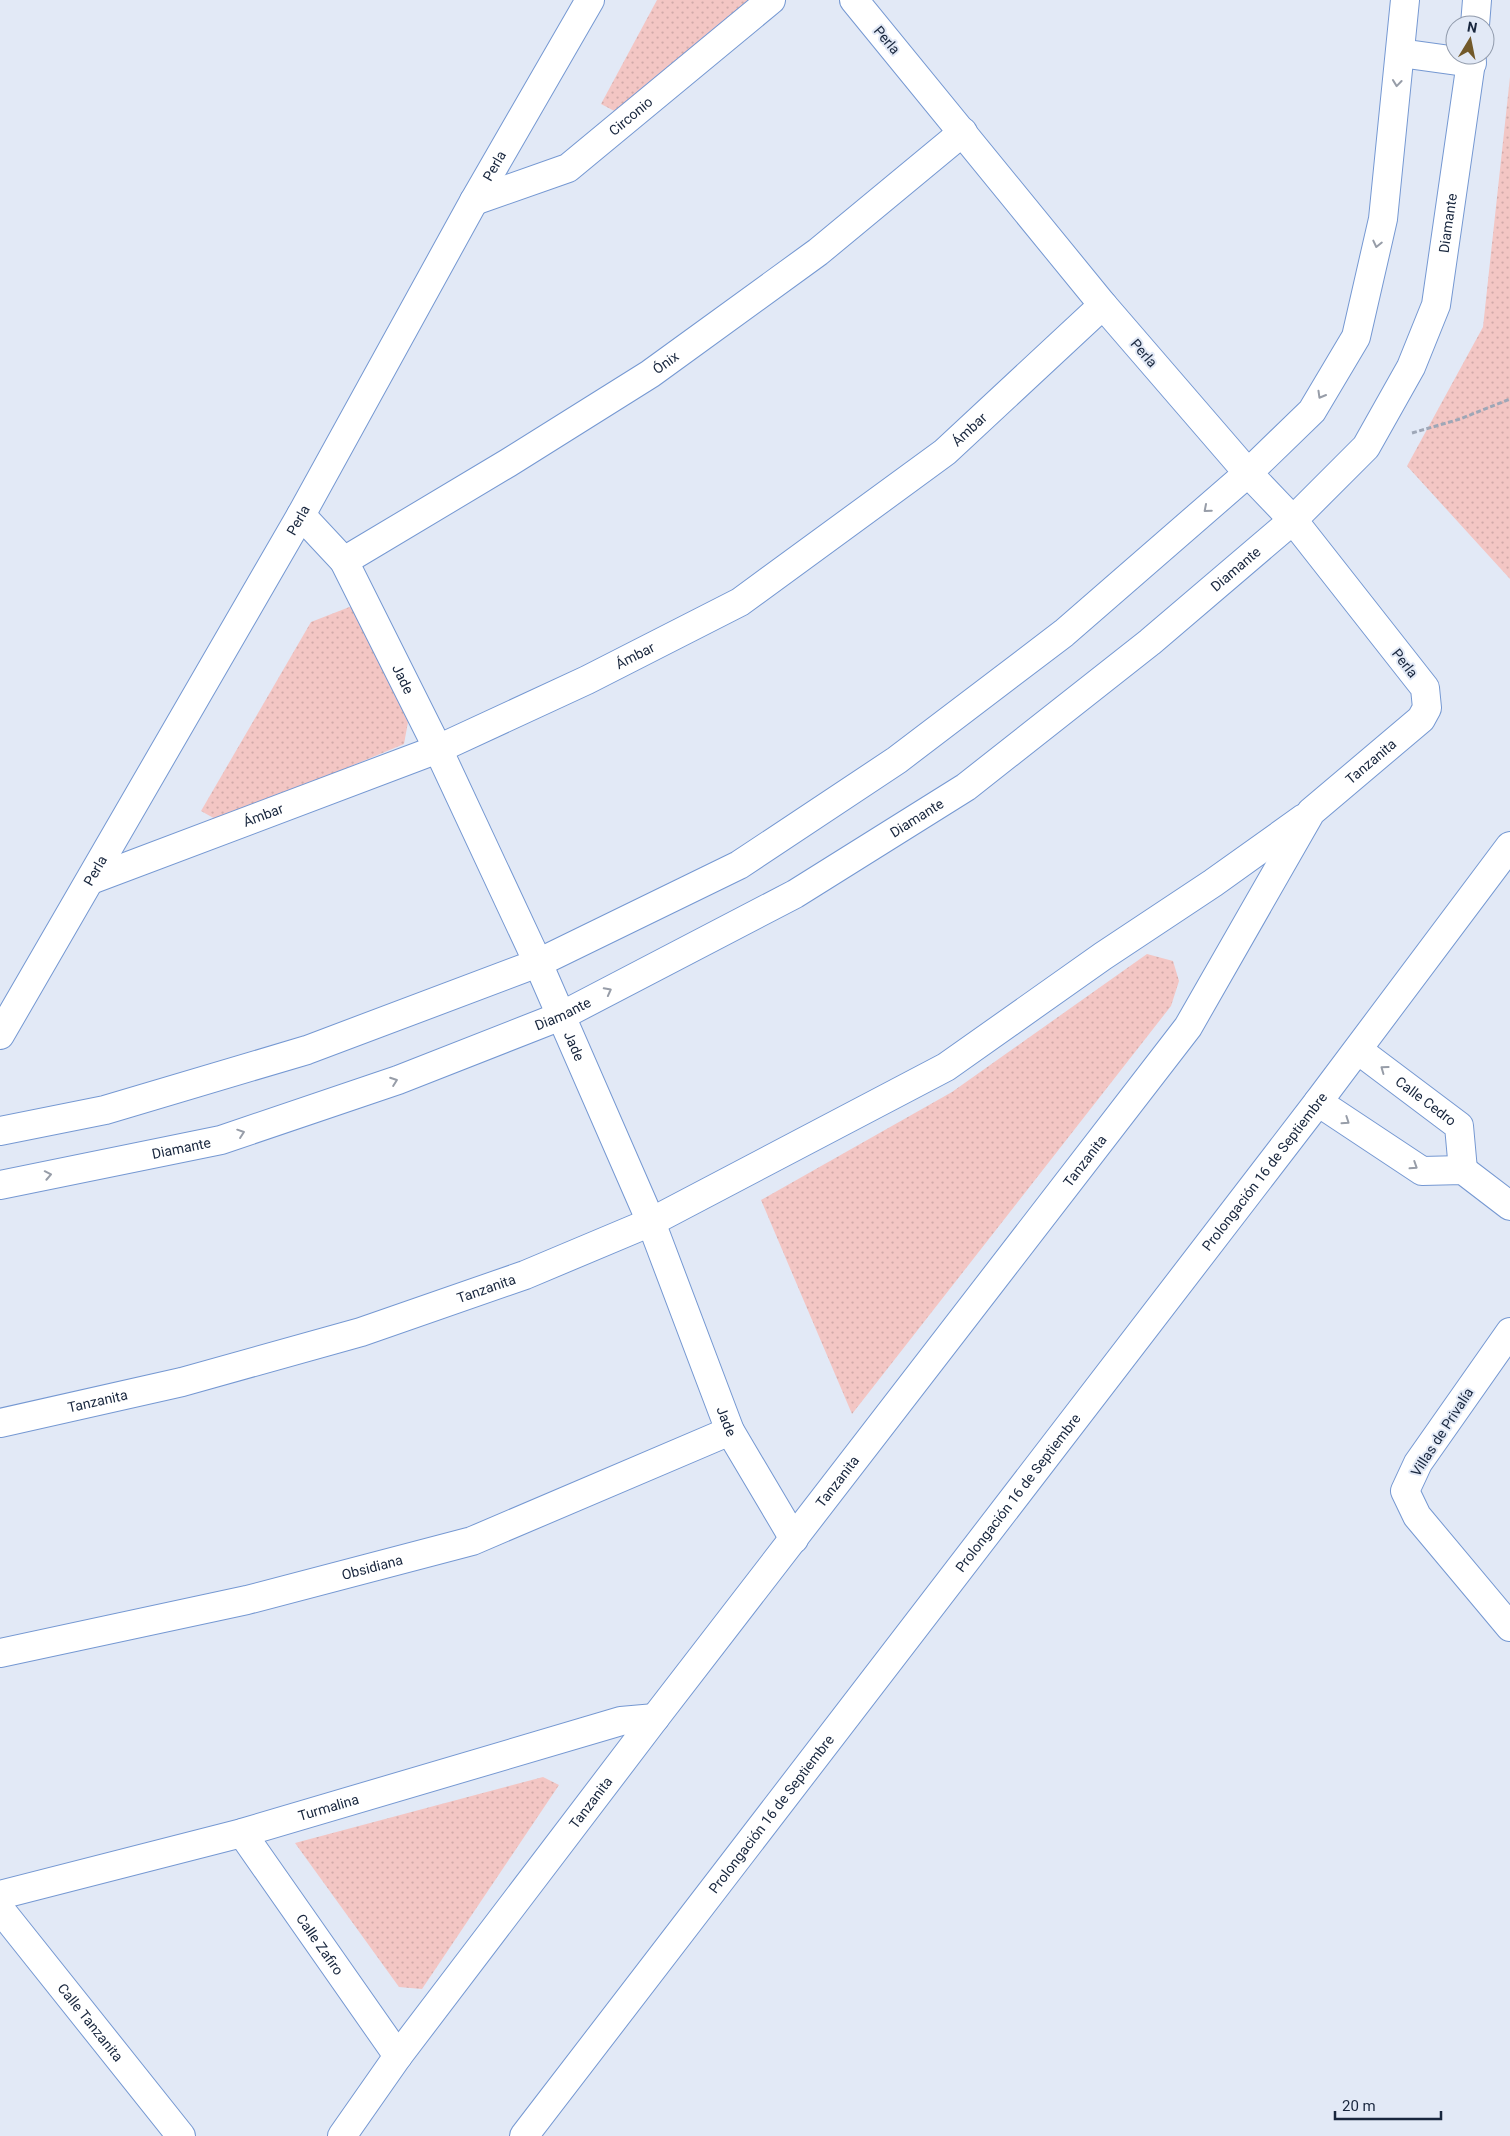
<svg xmlns="http://www.w3.org/2000/svg" width="1510" height="2136" viewBox="0 0 1510 2136" font-family="Roboto,sans-serif">
<style>
.park{fill:url(#park-dots)}
.lines{fill:none;stroke-linecap:round;stroke-linejoin:round}
.minor-casing{stroke:#7598d2;stroke-width:30}
.tertiary-casing{stroke:#7598d2;stroke-width:30}
.path{stroke:#9ea7b7;stroke-width:3;stroke-dasharray:5 2.5;stroke-linecap:butt}
.minor{stroke:#fff;stroke-width:28}
.tertiary{stroke:#fff;stroke-width:28}
.oneway{stroke:#979da8}
.labels{text-anchor:middle;stroke-width:4;stroke-linejoin:round;paint-order:stroke}
.street-label{font-size:14px;fill:#18263d;stroke:#e2e9f6}
</style>
<defs>
<pattern id="park-dots" width="8" height="8" patternUnits="userSpaceOnUse" patternTransform="scale(1.25)"><rect width="8" height="8" fill="#f3c6c4"/><path d="M2 2h.1M6 6h.1" fill="none" stroke="#d0aaa9" stroke-width="1.8" stroke-linecap="round"/></pattern>
</defs>
<rect width="100%" height="100%" fill="#e2e9f6"/>
<!-- park -->
<g class="park">
<polygon points="657,0 756,0 622,115 601,104"/>
<polygon points="1510,77 1510,579 1407,466 1483,327"/>
<polygon points="352,606 408,722 404,744 219,821 201,811 311,622"/>
<polygon points="1147,954 1173,961 1179,981 1171,1006 852,1414 761,1200 952,1092"/>
<polygon points="543,1777 559,1785 422,1989 399,1987 295,1843"/>
</g>
<g class="lines">
<!-- minor casing -->
<g class="minor-casing">
<g id="minor">
<path id="s1" d="M 474,201 L 568,168 L 771,0"/>
<path id="s2" d="M 301,515 L 344,561 L 438,749 L 538,963 L 651,1222 L 730,1431 L 794,1539"/>
<path id="s3" d="M 344,561 L 508,463 L 650,374 L 818,252 L 963,132"/>
<path id="s4" d="M 91,880 L 438,749 L 587,680 L 740,602 L 945,452 L 1103,305"/>
<path id="s5" d="M 0,1035 L 301,515 L 474,201 L 590,0"/>
<path id="s6" d="M 1358,1050 L 1459,1126 L 1463,1170"/>
<polyline points="1318,1102 1422,1171 1463,1170 1510,1206"/>
<polyline points="1510,1332 1418,1463 1405,1491 1417,1516 1510,1627"/>
<path id="s7" d="M 0,1423 L 182,1382 L 361,1332 L 525,1275 L 651,1222 L 946,1067 L 1103,956 L 1213,883 L 1304,818"/>
<path id="s8" d="M 0,1653 L 247,1600 L 472,1541 L 730,1431"/>
<path id="s9" d="M 242,1833 L 398,2056"/>
<path id="s10" d="M 0,1895 L 242,1833 L 621,1721 L 655,1718"/>
<path id="s11" d="M 0,1909 L 181,2136"/>
<path id="s12" d="M 342,2136 L 398,2056 L 655,1718 L 1188,1027 L 1311,812 L 1421,719 L 1427,708 L 1425,688 L 1293,520 L 1248,473 L 1103,305 L 854,0"/>
<path id="s13" d="M 524,2136 L 1318,1102 L 1510,846"/>
</g>
</g>
<!-- tertiary casing -->
<g class="tertiary-casing">
<g id="tertiary">
<polyline points="1475,25 1477,0"/>
<polyline points="1400,53 1472,63"/>
<polyline points="0,1131 105,1110 307,1050 538,963 739,865 897,760 1064,633 1248,473 1312,411 1356,337 1383,219 1405,0"/>
<path id="s14" d="M 0,1185 L 221,1140 L 398,1080 L 561,1016 L 795,894 L 966,787 L 1150,642 L 1293,520 L 1366,447 L 1411,367 L 1436,305 L 1472,55"/>
</g>
</g>
<!-- path -->
<polyline class="path" points="1412,433 1460,419 1510,399"/>
<!-- minor -->
<use href="#minor" class="minor"/>
<!-- tertiary -->
<use href="#tertiary" class="tertiary"/>
</g>
<!-- one-way arrows -->
<defs><path id="oneway-chevron" d="M-2-3.5L2.5 0L-2 3.5" fill="none" stroke-width="1.6" stroke-linecap="round" stroke-linejoin="round" transform="scale(1.25)"/></defs>
<g class="oneway">
<use href="#oneway-chevron" transform="translate(1397 83) rotate(96)"/>
<use href="#oneway-chevron" transform="translate(1377 244) rotate(103)"/>
<use href="#oneway-chevron" transform="translate(1321 395) rotate(120)"/>
<use href="#oneway-chevron" transform="translate(1207 509) rotate(139)"/>
<use href="#oneway-chevron" transform="translate(608 991) rotate(-28)"/>
<use href="#oneway-chevron" transform="translate(1384 1069) rotate(-144)"/>
<use href="#oneway-chevron" transform="translate(394 1081) rotate(-20)"/>
<use href="#oneway-chevron" transform="translate(1346 1121) rotate(34)"/>
<use href="#oneway-chevron" transform="translate(241 1133) rotate(-19)"/>
<use href="#oneway-chevron" transform="translate(1414 1166) rotate(33)"/>
<use href="#oneway-chevron" transform="translate(48 1175) rotate(-11)"/>
</g>
<g class="labels">
<!-- street labels -->
<g class="street-label">
<text transform="translate(887 40) rotate(50)" y="5">Perla</text>
<text dy="5" stroke="none"><textPath href="#s1" startOffset="181">Circonio</textPath></text>
<text dy="5" stroke="none"><textPath href="#s5" startOffset="1000">Perla</textPath></text>
<text dy="5" stroke="none"><textPath href="#s14" startOffset="1820">Diamante</textPath></text>
<text transform="translate(1144 353) rotate(49)" y="5">Perla</text>
<text dy="5" stroke="none"><textPath href="#s3" startOffset="378">Ónix</textPath></text>
<text dy="5" stroke="none"><textPath href="#s4" startOffset="994">Ámbar</textPath></text>
<text dy="5" stroke="none"><textPath href="#s5" startOffset="595">Perla</textPath></text>
<text dy="5" stroke="none"><textPath href="#s14" startOffset="1400">Diamante</textPath></text>
<text dy="5" stroke="none"><textPath href="#s4" startOffset="589">Ámbar</textPath></text>
<text transform="translate(1405 663) rotate(52)" y="5">Perla</text>
<text dy="5" stroke="none"><textPath href="#s2" startOffset="195">Jade</textPath></text>
<text dy="5" stroke="none"><textPath href="#s12" startOffset="1721">Tanzanita</textPath></text>
<text dy="5" stroke="none"><textPath href="#s4" startOffset="184">Ámbar</textPath></text>
<text dy="5" stroke="none"><textPath href="#s14" startOffset="995">Diamante</textPath></text>
<text dy="5" stroke="none"><textPath href="#s5" startOffset="190">Perla</textPath></text>
<text dy="5" stroke="none"><textPath href="#s14" startOffset="590">Diamante</textPath></text>
<text dy="5" stroke="none"><textPath href="#s2" startOffset="600">Jade</textPath></text>
<text dy="5" stroke="none"><textPath href="#s6" startOffset="85">Calle Cedro</textPath></text>
<text dy="5" stroke="none"><textPath href="#s14" startOffset="185">Diamante</textPath></text>
<text dy="5" stroke="none"><textPath href="#s12" startOffset="1226">Tanzanita</textPath></text>
<text dy="5" stroke="none"><textPath href="#s13" startOffset="1216">Prolongación 16 de Septiembre</textPath></text>
<text dy="5" stroke="none"><textPath href="#s7" startOffset="505">Tanzanita</textPath></text>
<text dy="5" stroke="none"><textPath href="#s7" startOffset="100">Tanzanita</textPath></text>
<text dy="5" stroke="none"><textPath href="#s2" startOffset="1005">Jade</textPath></text>
<text transform="translate(1442 1432) rotate(-57)" y="5">Villas de Privalía</text>
<text dy="5" stroke="none"><textPath href="#s12" startOffset="821">Tanzanita</textPath></text>
<text dy="5" stroke="none"><textPath href="#s13" startOffset="811">Prolongación 16 de Septiembre</textPath></text>
<text dy="5" stroke="none"><textPath href="#s8" startOffset="382">Obsidiana</textPath></text>
<text dy="5" stroke="none"><textPath href="#s12" startOffset="416">Tanzanita</textPath></text>
<text dy="5" stroke="none"><textPath href="#s10" startOffset="340">Turmalina</textPath></text>
<text dy="5" stroke="none"><textPath href="#s13" startOffset="406">Prolongación 16 de Septiembre</textPath></text>
<text dy="5" stroke="none"><textPath href="#s9" startOffset="136">Calle Zafiro</textPath></text>
<text dy="5" stroke="none"><textPath href="#s11" startOffset="145">Calle Tanzanita</textPath></text>
</g>
</g>
<!-- north arrow -->
<g transform="translate(1470 40) rotate(10)"><circle r="24" fill="#e2e9f6" stroke="#919bac"/>
<path d="M0-4L9 19L0 12L-9 19Z" fill="#72592a"/>
<text y="-8" font-size="14" font-weight="bold" text-anchor="middle" fill="#18263d">N</text>
</g>
<!-- scale -->
<path d="M1335 2111v8h106v-8" fill="none" stroke="#18263d" stroke-width="2.5"/>
<text x="1342" y="2111" font-size="15" fill="#18263d" stroke="#e2e9f6" stroke-width="4" paint-order="stroke">20 m</text>
</svg>
